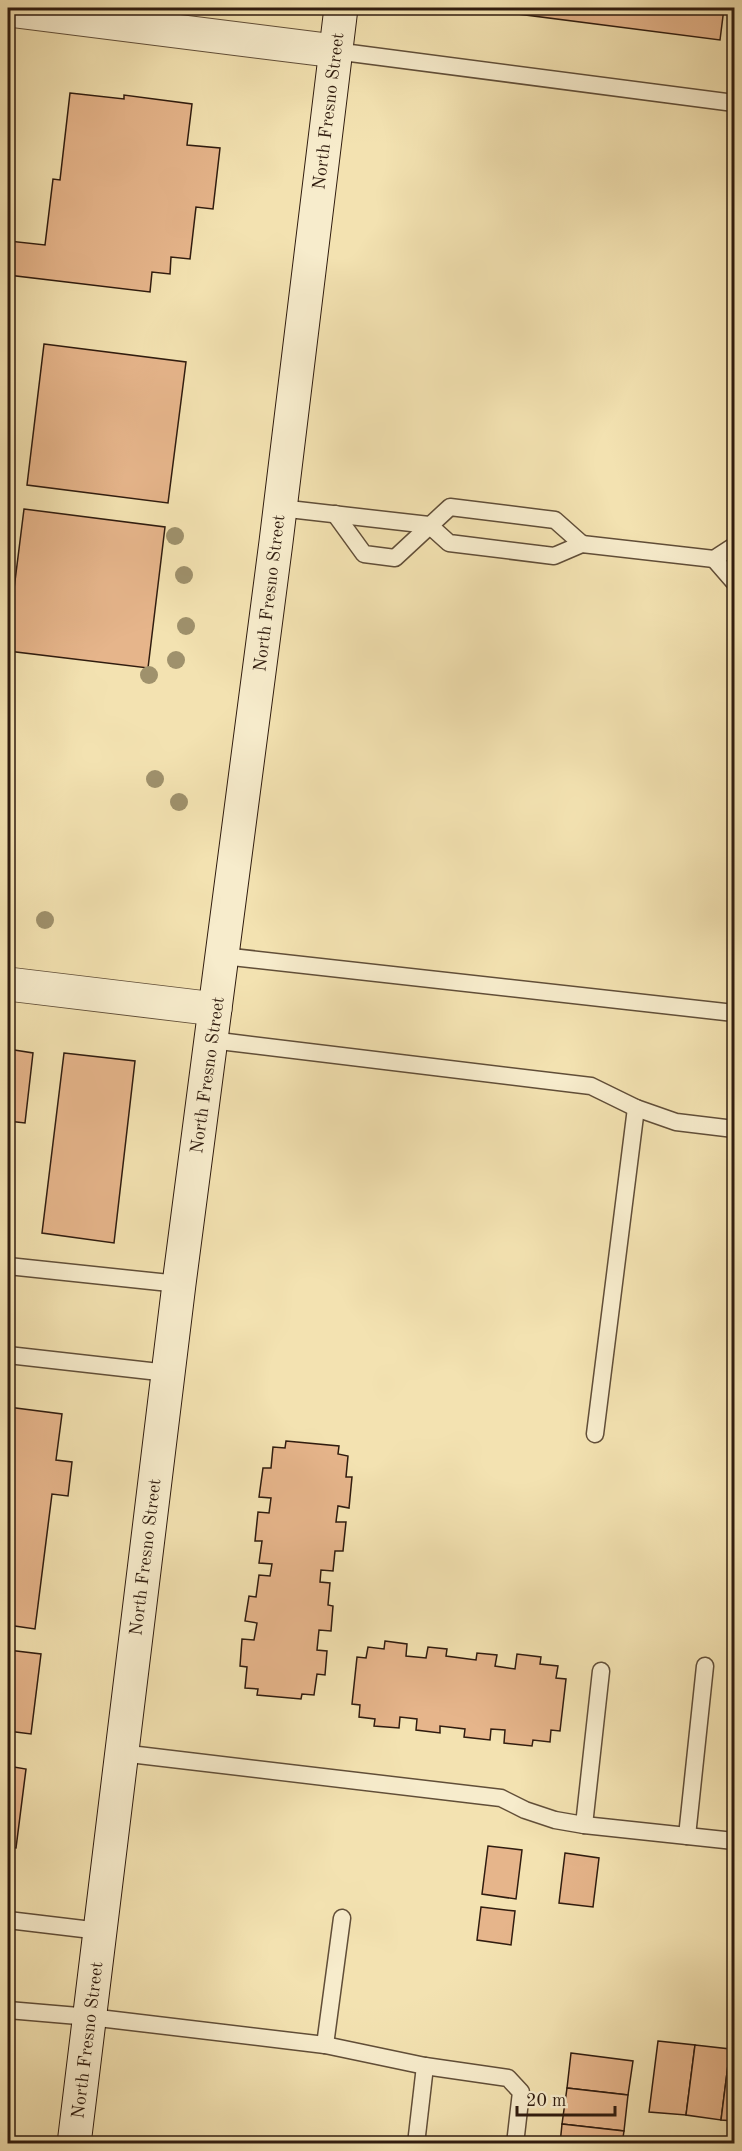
<svg xmlns="http://www.w3.org/2000/svg" width="742" height="2151" viewBox="0 0 742 2151" font-family="'Old Standard TT',serif">
<style>
.building{fill:#e6b58b;stroke:#301c0f;stroke-width:1.5}
.lines{fill:none;stroke-linecap:round;stroke-linejoin:round}
.service-casing{stroke:#614e38;stroke-width:19}
.minor-casing{stroke:#614e38;stroke-width:35}
.secondary-casing{stroke:#301c0f;stroke-width:35}
.service{stroke:#f7eccc;stroke-width:16}
.minor{stroke:#f7eccc;stroke-width:33}
.secondary{stroke:#f7eccc;stroke-width:33}
.tree{fill:#9f916c}
.labels{text-anchor:middle;stroke-width:6;stroke-linejoin:round;paint-order:stroke}
.street-label{font-size:18px;fill:#301c0f;stroke:#f7eccc}
</style>
<rect width="100%" height="100%" fill="#f3e2b1"/>
<filter id="stains"><feTurbulence type="fractalNoise" baseFrequency=".00333" numOctaves="4"/><feColorMatrix values="0 0 0 0 .2 0 0 0 0 .09 0 0 0 0 .02 0 0 0 .5 -.17"/></filter>
<radialGradient id="worn" r=".72"><stop offset=".6" stop-color="#630" stop-opacity="0"/><stop offset="1" stop-color="#630" stop-opacity=".3"/></radialGradient>
<!-- building -->
<g class="building">
<polygon points="455,8 481,8 480,13 454,10"/>
<polygon points="519,8 724,8 720,40 518,14"/>
<polygon points="70,93 124,99 124,95 192,104 187,145 220,148 213,209 196,207 190,259 171,257 170,274 152,272 150,292 8,275 9,241 45,245 53,179 60,180"/>
<polygon points="44,344 186,362 168,503 27,485"/>
<polygon points="24,509 165,527 148,668 8,651 8,637"/>
<polygon points="8,1049 33,1053 25,1123 8,1121"/>
<polygon points="64,1053 135,1061 114,1243 42,1233"/>
<polygon points="8,1407 62,1414 56,1460 72,1462 68,1496 52,1494 35,1629 8,1625"/>
<polygon points="286,1441 339,1446 338,1454 348,1456 346,1477 352,1477 349,1508 338,1506 336,1522 346,1522 343,1551 335,1551 333,1571 321,1570 320,1582 330,1583 328,1605 333,1606 331,1631 319,1630 317,1650 327,1651 325,1675 317,1674 314,1695 302,1694 301,1699 257,1695 258,1689 245,1688 247,1667 240,1666 242,1639 254,1640 257,1623 245,1621 249,1596 256,1597 259,1575 270,1576 272,1564 259,1563 262,1541 255,1541 258,1512 269,1513 271,1498 259,1497 263,1468 271,1468 273,1447 285,1448"/>
<polygon points="385,1641 407,1644 406,1656 426,1658 428,1647 447,1649 446,1656 476,1660 477,1653 497,1655 495,1666 515,1669 517,1654 541,1657 540,1664 558,1666 556,1678 566,1679 560,1731 551,1730 550,1742 533,1740 532,1746 504,1743 505,1730 491,1729 490,1740 464,1737 465,1729 440,1726 440,1733 416,1730 417,1719 400,1717 399,1728 374,1726 375,1719 359,1717 360,1705 352,1704 357,1657 366,1658 368,1647 384,1649"/>
<polygon points="8,1650 41,1654 31,1734 8,1731"/>
<polygon points="8,1766 26,1769 16,1848 8,1847"/>
<polygon points="488,1846 522,1850 516,1899 482,1894"/>
<polygon points="565,1853 599,1858 593,1907 559,1903"/>
<polygon points="481,1907 515,1911 511,1945 477,1940"/>
<polygon points="658,2041 695,2045 686,2115 649,2112"/>
<polygon points="695,2045 730,2049 721,2120 686,2115"/>
<polygon points="730,2049 734,2050 734,2121 721,2120"/>
<polygon points="571,2053 633,2061 628,2095 567,2088"/>
<polygon points="567,2088 628,2095 624,2131 562,2124"/>
<polygon points="562,2124 624,2131 622,2144 560,2144"/>
</g>
<g class="lines">
<!-- service casing -->
<g class="service-casing">
<g id="service">
<polyline points="335,51 734,103"/>
<polyline points="280,508 429,525 449,543 554,556 582,544 714,559 734,546"/>
<polyline points="335,514 364,554 395,558 450,507 555,520 582,544"/>
<polyline points="714,559 734,582"/>
<polyline points="223,956 734,1013"/>
<polyline points="211,1040 591,1086 636,1108 676,1122 734,1129"/>
<polyline points="8,1266 179,1284"/>
<polyline points="8,1355 168,1373"/>
<polyline points="595,1434 636,1108"/>
<polyline points="121,1753 501,1798 525,1810 555,1820 584,1825 734,1841"/>
<polyline points="584,1825 601,1671"/>
<polyline points="687,1836 705,1666"/>
<polyline points="8,1920 100,1931"/>
<polyline points="8,2010 90,2017 325,2045 425,2066 508,2078 521,2092 515,2144"/>
<polyline points="325,2045 342,1918"/>
<polyline points="416,2144 425,2066"/>
</g>
</g>
<!-- minor casing -->
<g class="minor-casing">
<g id="minor">
<polyline points="8,10 335,51"/>
<polyline points="8,984 215,1009"/>
</g>
</g>
<!-- secondary casing -->
<g class="secondary-casing">
<polyline id="secondary" points="74,2144 179,1284 276,542 341,8"/>
</g>
<!-- service -->
<use href="#service" class="service"/>
<!-- minor -->
<use href="#minor" class="minor"/>
<!-- secondary -->
<use href="#secondary" class="secondary"/>
</g>
<!-- trees -->
<g class="tree">
<circle cx="175" cy="536" r="9"/>
<circle cx="184" cy="575" r="9"/>
<circle cx="186" cy="626" r="9"/>
<circle cx="176" cy="660" r="9"/>
<circle cx="149" cy="675" r="9"/>
<circle cx="155" cy="779" r="9"/>
<circle cx="179" cy="802" r="9"/>
<circle cx="45" cy="920" r="9"/>
</g>
<g class="labels">
<!-- street labels -->
<g class="street-label">
<text transform="translate(328 111) rotate(-83)" y="6">North Fresno Street</text>
<text transform="translate(269 593) rotate(-83)" y="6">North Fresno Street</text>
<text transform="translate(207 1075) rotate(-82)" y="6">North Fresno Street</text>
<text transform="translate(145 1557) rotate(-83)" y="6">North Fresno Street</text>
<text transform="translate(87 2040) rotate(-83)" y="6">North Fresno Street</text>
</g>
</g>
<!-- margin -->
<rect width="742" height="2151" fill="none" stroke="#f3e2b1" stroke-width="30"/>
<rect x="9" y="9" width="724" height="2133" fill="none" stroke="#301c0f" stroke-width="3"/>
<rect x="15" y="15" width="712" height="2121" fill="none" stroke="#301c0f" stroke-width="1.5"/>
<!-- scale -->
<path d="M517 2106v9h98v-9" fill="none" stroke="#301c0f" stroke-width="3"/>
<text x="526" y="2106" font-size="18" fill="#301c0f" stroke="#f7eccc" stroke-width="4.5" paint-order="stroke">20 m</text>
<rect width="100%" height="100%" filter="url(#stains)"/>
<rect width="100%" height="100%" fill="url(#worn)"/>
</svg>
